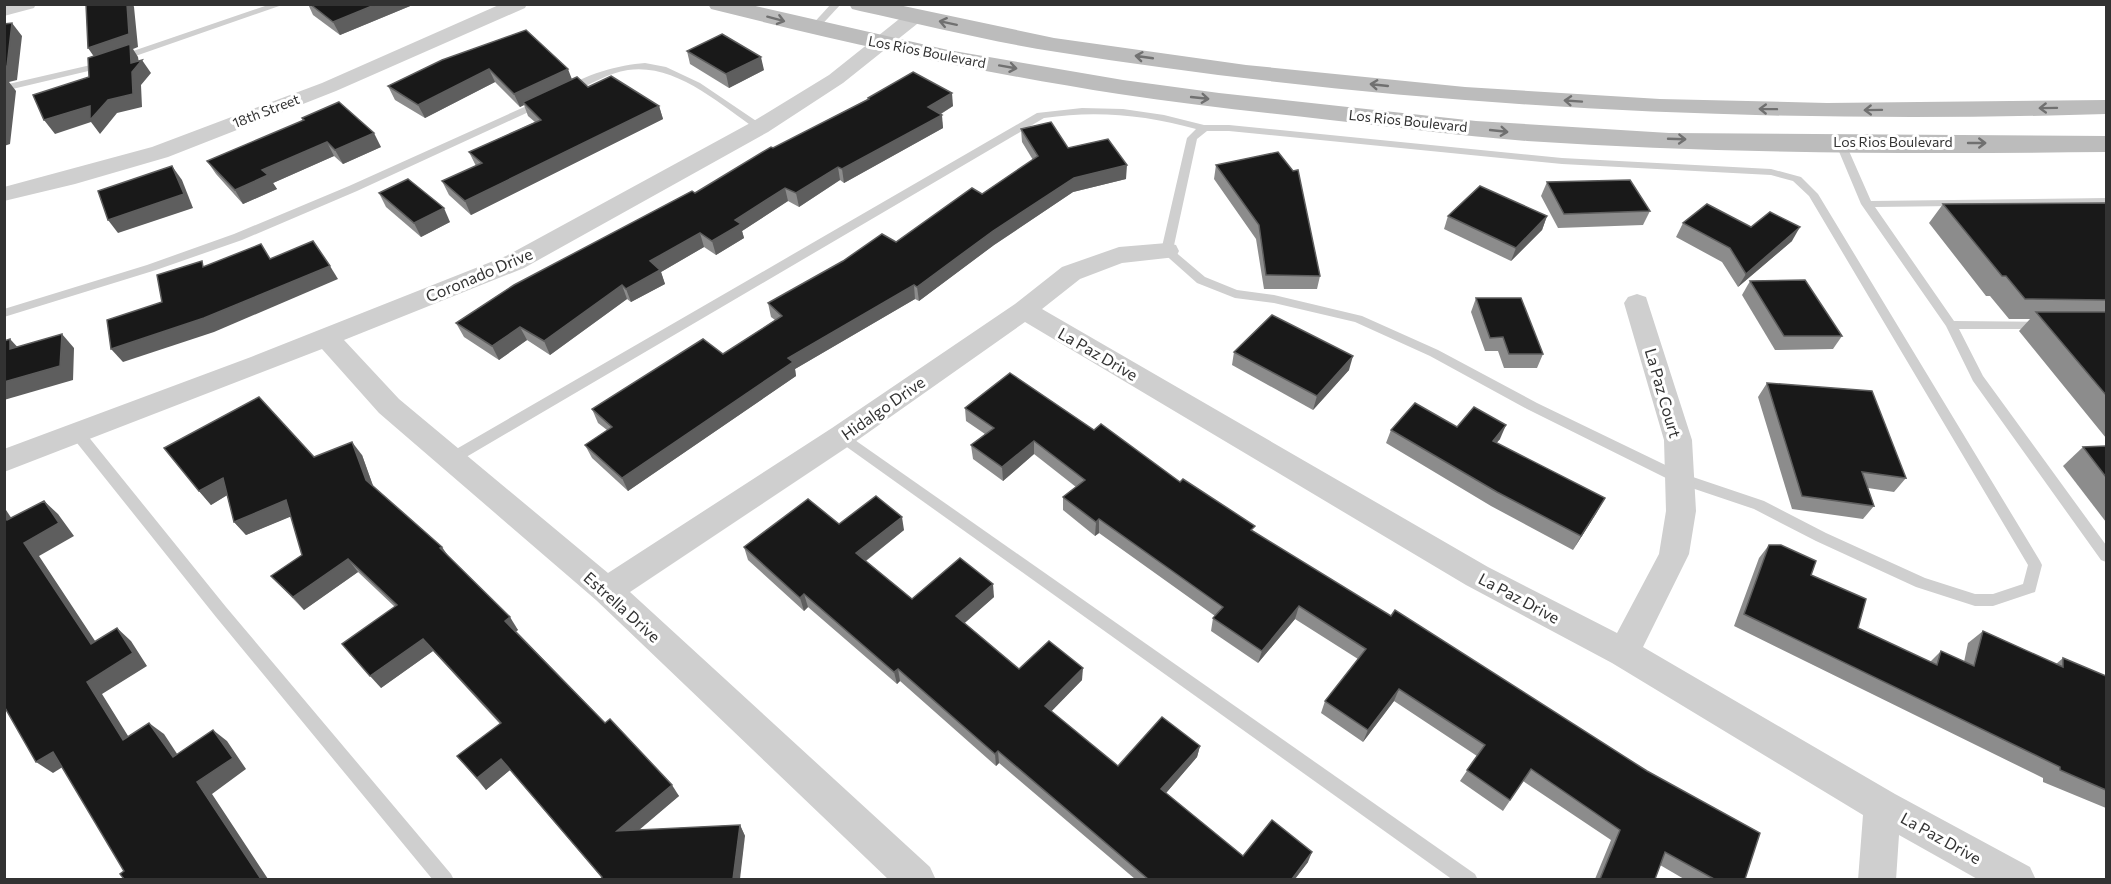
<svg xmlns="http://www.w3.org/2000/svg" width="2111" height="884" viewBox="0 0 2111 884" font-family="Commissioner,sans-serif">
<style>
.lines{fill:none;stroke-linecap:round;stroke-linejoin:round}
.service{fill:#cfcfcf;fill-rule:evenodd}
.minor{fill:#cfcfcf;fill-rule:evenodd}
.secondary{fill:#bcbcbc;fill-rule:evenodd}
.wall{fill:#8c8c8c}
.shaded-wall{fill:#5e5e5e}
.building{fill:#191919;stroke:#5e5e5e;stroke-width:1.5}
.oneway{stroke:#707070}
.labels{text-anchor:middle;stroke-width:6;stroke-linejoin:round;paint-order:stroke}
.far-street-label{font-size:14px;fill:#323232;stroke:#fff}
.street-label{font-size:16px;fill:#323232;stroke:#fff}
</style>
<rect width="100%" height="100%" fill="#fff"/>
<g class="lines">
<!-- service -->
<g class="service">
<polygon points="271,4 285,4 101,68 4,91 4,85 95,64"/>
<polygon points="831,4 841,4 816,31 810,31 810,27"/>
<path d="M 645,63 L 666,67 L 700,83 L 765,127 L 764,129 L 756,129 C 720,104 675,63 628,70 C 608,73 589,85 572,93 L 568,94 L 563,91 C 582,74 620,65 645,63 Z"/>
<polygon points="542,99 546,100 546,104 357,191 242,240 156,270 4,317 4,309 147,265 234,234 349,186"/>
<path d="M 1082,108 L 1123,109 L 1164,115 L 1204,125 L 1229,125 L 1562,158 L 1771,169 L 1801,177 L 1818,194 L 2040,561 L 2042,565 L 2035,592 L 1993,606 L 1975,606 L 1916,587 L 1816,541 L 1754,509 L 1674,482 L 1527,409 L 1430,356 L 1355,322 L 1274,303 L 1235,298 L 1197,283 L 1161,251 L 1187,138 L 1196,129 C 1146,115 1096,110 1044,118 L 456,463 L 446,463 L 444,459 L 446,455 L 1037,113 ZM 1207,131 L 1229,131 L 1562,164 L 1771,175 L 1793,181 L 1809,196 L 2028,565 L 2023,584 L 1993,594 L 1975,594 L 1925,578 L 1826,533 L 1764,501 L 1684,474 L 1537,403 L 1438,350 L 1362,316 L 1274,295 L 1237,290 L 1205,277 L 1173,250 L 1197,139 Z"/>
<polygon points="1840,139 1845,142 1871,201 2106,198 2106,204 1875,207 1954,321 2047,322 2049,325 2043,329 1959,329 1983,376 2106,545 2106,562 2101,560 1973,381 1946,326 1861,204 1835,142"/>
<polygon points="78,429 83,430 226,607 451,874 454,880 433,880 216,617 73,438 71,434"/>
<polygon points="842,431 1475,874 1478,880 1453,880 837,440 835,436"/>
</g>
<!-- minor -->
<g class="minor">
<polygon points="4,4 36,4 34,8 4,16"/>
<polygon points="501,4 527,4 525,8 336,91 168,157 75,184 4,201 4,187 152,147 322,83"/>
<polygon points="915,10 922,12 925,16 922,20 843,83 768,132 524,268 344,340 399,399 608,573 832,428 1015,304 1062,267 1119,247 1167,243 1176,245 1179,251 1176,257 1122,263 1080,279 1042,309 1488,567 1617,633 1659,554 1666,511 1664,440 1624,303 1628,297 1637,294 1646,297 1692,440 1696,511 1689,554 1643,647 1895,794 2030,867 2036,880 1979,880 1899,835 1896,880 1858,880 1863,815 1612,663 1466,585 1025,322 852,444 630,592 930,867 936,880 889,880 596,600 379,413 322,349 4,472 4,449 251,357 506,256 752,122 829,75 908,12"/>
</g>
<!-- secondary -->
<g class="secondary">
<path d="M 708,4 L 747,4 L 948,50 L 1123,80 L 1219,93 L 1476,121 L 1669,133 L 2106,136 L 2106,152 C 1914,154 1719,154 1527,141 C 1461,136 1395,127 1330,120 C 1260,112 1189,105 1119,94 C 982,73 846,43 711,9 Z"/>
<path d="M 849,4 L 894,4 L 1054,38 L 1246,65 L 1465,87 L 1660,99 L 1827,103 L 2106,100 L 2106,114 C 1755,125 1404,107 1057,52 C 991,42 925,25 860,11 L 852,9 Z"/>
</g>
</g>
<!-- wall -->
<g class="wall">
<polygon points="308,4 415,4 340,35 313,15"/>
<polygon points="687,51 764,70 729,88 690,64"/>
<polygon points="442,60 572,79 588,87 659,106 663,119 471,215 449,195 442,181 476,166 469,152 535,122 528,116 524,105 520,107 495,82 425,118 395,100 388,86"/>
<polygon points="868,98 953,106 941,114 943,128 844,183 840,180 799,207 788,201 742,231 744,238 716,255 704,247 661,272 665,284 631,302 627,299 550,355 527,340 499,360 464,337 456,323 695,193 773,148 868,99"/>
<polygon points="302,118 381,147 343,164 334,156 273,183 277,189 243,204 216,174 207,161 303,121"/>
<polygon points="1021,129 1068,148 1126,179 1073,192 994,245 919,301 915,299 795,369 796,376 628,491 592,458 585,445 607,430 598,423 592,409 723,354 775,320 771,317 768,303 896,242 982,194 1033,160 1022,142"/>
<polygon points="1216,165 1320,276 1317,289 1264,289 1256,239 1214,179"/>
<polygon points="1547,182 1650,211 1643,225 1558,228 1541,196"/>
<polygon points="379,193 450,222 421,237 386,207"/>
<polygon points="2106,203 2106,438 2019,331 2030,319 2009,319 1990,296 1986,296 1929,223 1943,204"/>
<polygon points="1448,216 1547,216 1542,230 1511,261 1444,229"/>
<polygon points="1683,223 1792,241 1738,287 1722,262 1676,237"/>
<polygon points="1750,281 1842,336 1833,349 1775,350 1742,295"/>
<polygon points="1476,298 1543,354 1537,368 1504,368 1498,351 1485,351 1471,312"/>
<polygon points="1234,352 1349,370 1313,410 1232,365"/>
<polygon points="1767,383 1906,478 1894,492 1868,488 1874,506 1863,519 1792,509 1758,397"/>
<polygon points="965,408 1094,430 1180,482 1254,532 1745,879 1684,879 1660,865 1655,879 1595,879 1611,840 1523,781 1503,811 1460,781 1477,756 1394,701 1363,742 1321,713 1325,701 1358,659 1295,619 1258,663 1211,631 1213,618 1215,616 1099,533 1095,536 1063,510 1063,497 1076,487 1034,454 1003,481 973,459 971,445 985,434 966,421"/>
<polygon points="1457,427 1500,439 1496,443 1597,512 1573,550 1491,506 1386,443 1391,430"/>
<polygon points="2106,446 2106,522 2063,466 2083,447"/>
<polygon points="362,455 373,486 450,558 518,630 516,631 605,723 679,796 638,830 740,825 745,836 602,878 510,770 486,790 457,756 500,724 433,651 381,688 395,607 358,572 304,610 271,576 302,555 291,516 246,535 234,522 227,495 211,505 199,491"/>
<polygon points="839,524 904,530 866,561 912,599 994,597 964,623 1019,669 1082,680 1051,711 1118,766 1200,746 1197,757 1166,793 1243,856 1308,862 1295,879 1135,879 999,763 996,766 900,681 897,684 808,607 804,611 748,560 744,547"/>
<polygon points="1769,545 1811,575 1858,628 1930,662 1941,651 1964,662 1968,643 1983,631 2056,664 2063,658 2106,676 2106,808 2043,782 2043,778 1734,626 1759,558"/>
</g>
<!-- shaded-wall -->
<g class="shaded-wall">
<polygon points="127,4 133,4 134,7 138,47 133,49 138,57 139,63 142,60 151,73 141,85 142,107 117,113 100,134 91,122 55,134 44,120 90,106 97,61 88,48"/>
<polygon points="377,4 415,4 340,35 333,22"/>
<polygon points="12,23 22,36 17,80 9,82 16,91 10,144 4,146 4,67"/>
<polygon points="761,57 764,70 729,88 726,74"/>
<polygon points="489,69 495,82 425,118 418,105"/>
<polygon points="568,69 573,82 523,102 524,105 520,107 514,94"/>
<polygon points="952,93 953,106 929,121 928,107"/>
<polygon points="659,106 663,119 471,215 465,201"/>
<polygon points="942,115 943,128 844,183 842,169"/>
<polygon points="374,133 381,147 343,164 335,150"/>
<polygon points="327,142 334,156 273,183 277,189 243,204 235,190 262,170"/>
<polygon points="1127,165 1126,179 1073,192 994,245 919,301 917,287 993,231 1074,178"/>
<polygon points="172,166 182,180 193,208 118,233 108,220"/>
<polygon points="838,167 840,180 799,207 796,193"/>
<polygon points="785,188 788,201 742,231 744,238 716,255 712,241 735,220"/>
<polygon points="444,208 450,222 421,237 414,223"/>
<polygon points="1547,216 1542,230 1511,261 1516,248"/>
<polygon points="1800,227 1792,241 1738,287 1746,274"/>
<polygon points="700,233 704,247 661,272 665,284 631,302 626,289 650,261"/>
<polygon points="330,266 338,279 214,332 123,362 111,349"/>
<polygon points="622,285 627,299 550,355 544,341"/>
<polygon points="914,285 915,299 795,369 796,376 628,491 622,478 788,358"/>
<polygon points="520,327 527,340 499,360 492,346"/>
<polygon points="62,334 74,348 73,380 4,400 4,382"/>
<polygon points="10,339 23,353 10,349"/>
<polygon points="1353,356 1349,370 1313,410 1317,396"/>
<polygon points="1506,425 1500,439 1487,454 1493,441"/>
<polygon points="1034,441 1034,454 1003,481 1002,467"/>
<polygon points="352,442 362,455 376,494 366,480"/>
<polygon points="223,478 234,491 211,505 199,491"/>
<polygon points="1605,498 1597,512 1573,550 1581,536"/>
<polygon points="286,500 297,514 246,535 234,522"/>
<polygon points="44,501 58,514 74,536 39,556 105,656 91,644 24,543"/>
<polygon points="4,508 6,510 22,534 7,520 4,516"/>
<polygon points="902,517 904,530 859,566 856,553"/>
<polygon points="1099,519 1099,533 1095,536 1096,522"/>
<polygon points="442,547 451,560 440,548"/>
<polygon points="348,559 358,572 304,610 293,597"/>
<polygon points="993,584 994,597 958,629 956,616"/>
<polygon points="804,594 808,607 804,611 800,598"/>
<polygon points="1299,606 1295,619 1258,663 1262,651"/>
<polygon points="510,617 518,630 514,633 505,621"/>
<polygon points="117,628 131,641 147,666 102,694 138,752 123,740 87,682"/>
<polygon points="423,639 433,651 381,688 370,676"/>
<polygon points="1083,668 1082,680 1045,718 1045,706"/>
<polygon points="898,669 900,681 897,684 894,672"/>
<polygon points="1399,689 1394,701 1363,742 1368,730"/>
<polygon points="149,723 164,734 187,769 173,757"/>
<polygon points="213,730 227,741 246,769 212,794 268,879 261,879 197,782"/>
<polygon points="1200,746 1197,757 1160,800 1161,789"/>
<polygon points="998,751 999,763 996,766 995,754"/>
<polygon points="53,752 69,763 53,773 36,762"/>
<polygon points="501,759 510,770 486,790 477,778"/>
<polygon points="672,785 679,796 625,842 617,831"/>
<polygon points="740,825 745,836 740,879 733,879"/>
<polygon points="1312,852 1308,862 1295,879 1292,879"/>
</g>
<!-- building -->
<g class="building">
<polygon points="86,4 127,4 129,34 88,48"/>
<polygon points="310,4 377,4 333,22"/>
<polygon points="12,23 7,66 4,67 4,24"/>
<polygon points="526,30 568,69 514,94 489,69 418,105 388,86 442,60"/>
<polygon points="722,34 761,57 726,74 687,51"/>
<polygon points="130,44 131,63 142,60 132,72 133,94 108,100 90,120 90,106 44,120 33,95 89,77 88,58"/>
<polygon points="913,72 952,93 928,107 942,115 842,169 838,167 796,193 785,188 735,220 741,224 712,241 700,233 650,261 660,270 626,289 622,285 544,341 520,327 492,346 456,323 514,285 692,191 695,193 771,147 773,148 869,99 868,98"/>
<polygon points="611,76 659,106 465,201 442,181 482,163 469,152 541,120 523,102 577,77 588,87"/>
<polygon points="339,102 374,133 335,150 327,142 262,170 268,175 235,190 207,161 304,120 302,118"/>
<polygon points="1051,122 1068,148 1108,139 1127,165 1074,178 993,231 917,287 914,285 788,358 793,362 622,478 585,445 612,427 592,409 703,339 723,354 782,316 768,303 843,261 882,234 896,242 972,188 982,194 1038,156 1021,129"/>
<polygon points="1278,152 1293,171 1298,170 1320,276 1266,275 1259,225 1216,165"/>
<polygon points="172,166 184,194 108,220 98,191"/>
<polygon points="408,179 444,208 414,223 379,193"/>
<polygon points="1630,180 1650,211 1564,214 1547,182"/>
<polygon points="1480,186 1547,216 1516,248 1448,216"/>
<polygon points="2106,203 2106,300 2025,299 2006,276 2002,276 1943,204"/>
<polygon points="1707,204 1751,227 1770,212 1800,227 1746,274 1730,248 1683,223"/>
<polygon points="313,241 330,266 204,318 111,349 107,320 162,302 157,275 202,261 203,267 261,244 270,259"/>
<polygon points="1805,280 1842,336 1784,336 1750,281"/>
<polygon points="1476,298 1521,298 1543,354 1509,354 1503,337 1490,338"/>
<polygon points="2036,312 2106,312 2106,395"/>
<polygon points="1272,315 1353,356 1317,396 1234,352"/>
<polygon points="62,334 60,366 4,382 4,341 10,339 10,349"/>
<polygon points="1010,373 1094,430 1101,424 1180,482 1183,479 1255,526 1251,530 1391,616 1395,610 1647,771 1760,833 1745,879 1714,879 1665,852 1655,879 1600,879 1620,830 1531,769 1510,800 1467,770 1485,745 1399,689 1368,730 1325,701 1366,649 1299,606 1262,651 1213,618 1223,607 1099,519 1096,522 1063,497 1085,480 1034,441 1002,467 971,445 994,428 965,408"/>
<polygon points="1767,383 1872,391 1906,478 1862,472 1874,506 1802,496"/>
<polygon points="259,397 314,457 352,442 366,480 442,547 440,548 510,617 505,621 605,723 610,719 672,785 617,831 740,825 733,879 601,879 602,877 501,759 477,778 457,756 501,723 423,639 370,676 342,644 397,605 348,559 293,597 271,576 302,555 286,500 234,522 223,478 199,491 164,448"/>
<polygon points="1415,403 1457,427 1474,407 1506,425 1493,441 1605,498 1581,536 1497,492 1391,430"/>
<polygon points="2106,446 2106,477 2083,447"/>
<polygon points="876,496 902,517 856,553 912,599 960,558 993,584 956,616 1019,669 1049,641 1083,668 1045,706 1118,766 1162,717 1200,746 1161,789 1243,856 1272,820 1312,852 1292,879 1148,879 998,751 995,754 898,669 894,672 804,594 800,598 744,547 808,499 839,524"/>
<polygon points="44,501 59,523 24,543 91,644 117,628 133,653 87,682 123,740 149,723 173,757 213,730 233,758 197,782 261,879 124,879 120,874 124,871 53,752 36,762 4,706 4,516 7,520"/>
<polygon points="1769,545 1781,545 1816,561 1811,575 1866,599 1858,628 1937,665 1941,651 1974,666 1983,631 2063,667 2063,658 2106,676 2106,790 2060,770 2060,767 1744,614"/>
</g>
<!-- one-way arrows -->
<defs><path id="oneway-shaft" d="M-6 0H5M1.5-3L5.5 0L1.5 3" fill="none" stroke-width="1.6" stroke-linecap="round" stroke-linejoin="round" transform="scale(1.5)"/></defs>
<g class="oneway">
<use href="#oneway-shaft" transform="translate(776 19) rotate(15)"/>
<use href="#oneway-shaft" transform="translate(948 23) rotate(-168)"/>
<use href="#oneway-shaft" transform="translate(1144 57) rotate(-172)"/>
<use href="#oneway-shaft" transform="translate(1008 67) rotate(10)"/>
<use href="#oneway-shaft" transform="translate(1379 85) rotate(-174)"/>
<use href="#oneway-shaft" transform="translate(1200 98) rotate(6)"/>
<use href="#oneway-shaft" transform="translate(1573 101) rotate(-176)"/>
<use href="#oneway-shaft" transform="translate(2048 108) rotate(179)"/>
<use href="#oneway-shaft" transform="translate(1768 109) rotate(-179)"/>
<use href="#oneway-shaft" transform="translate(1873 110) rotate(179)"/>
<use href="#oneway-shaft" transform="translate(1499 131) rotate(6)"/>
<use href="#oneway-shaft" transform="translate(1677 139) rotate(2)"/>
<use href="#oneway-shaft" transform="translate(1977 143)"/>
</g>
<g class="labels">
<!-- far-street labels -->
<g class="far-street-label">
<text transform="translate(927 52) rotate(11)" y="5">Los Rios Boulevard</text>
<text transform="translate(266 111) rotate(-21)" y="5">18th Street</text>
<text transform="translate(1408 121) rotate(6)" y="5">Los Rios Boulevard</text>
<text x="1893" y="147">Los Rios Boulevard</text>
</g>
<!-- street labels -->
<g class="street-label">
<text transform="translate(479 275) rotate(-23)" y="6">Coronado Drive</text>
<text transform="translate(1098 354) rotate(30)" y="6">La Paz Drive</text>
<text transform="translate(1663 393) rotate(74)" y="6">La Paz Court</text>
<text transform="translate(883 408) rotate(-35)" y="6">Hidalgo Drive</text>
<text transform="translate(1519 598) rotate(28)" y="6">La Paz Drive</text>
<text transform="translate(622 607) rotate(42)" y="6">Estrella Drive</text>
<text transform="translate(1941 838) rotate(29)" y="6">La Paz Drive</text>
</g>
</g>
<!-- border -->
<rect width="2111" height="884" fill="none" stroke="#323232" stroke-width="12"/>
</svg>
